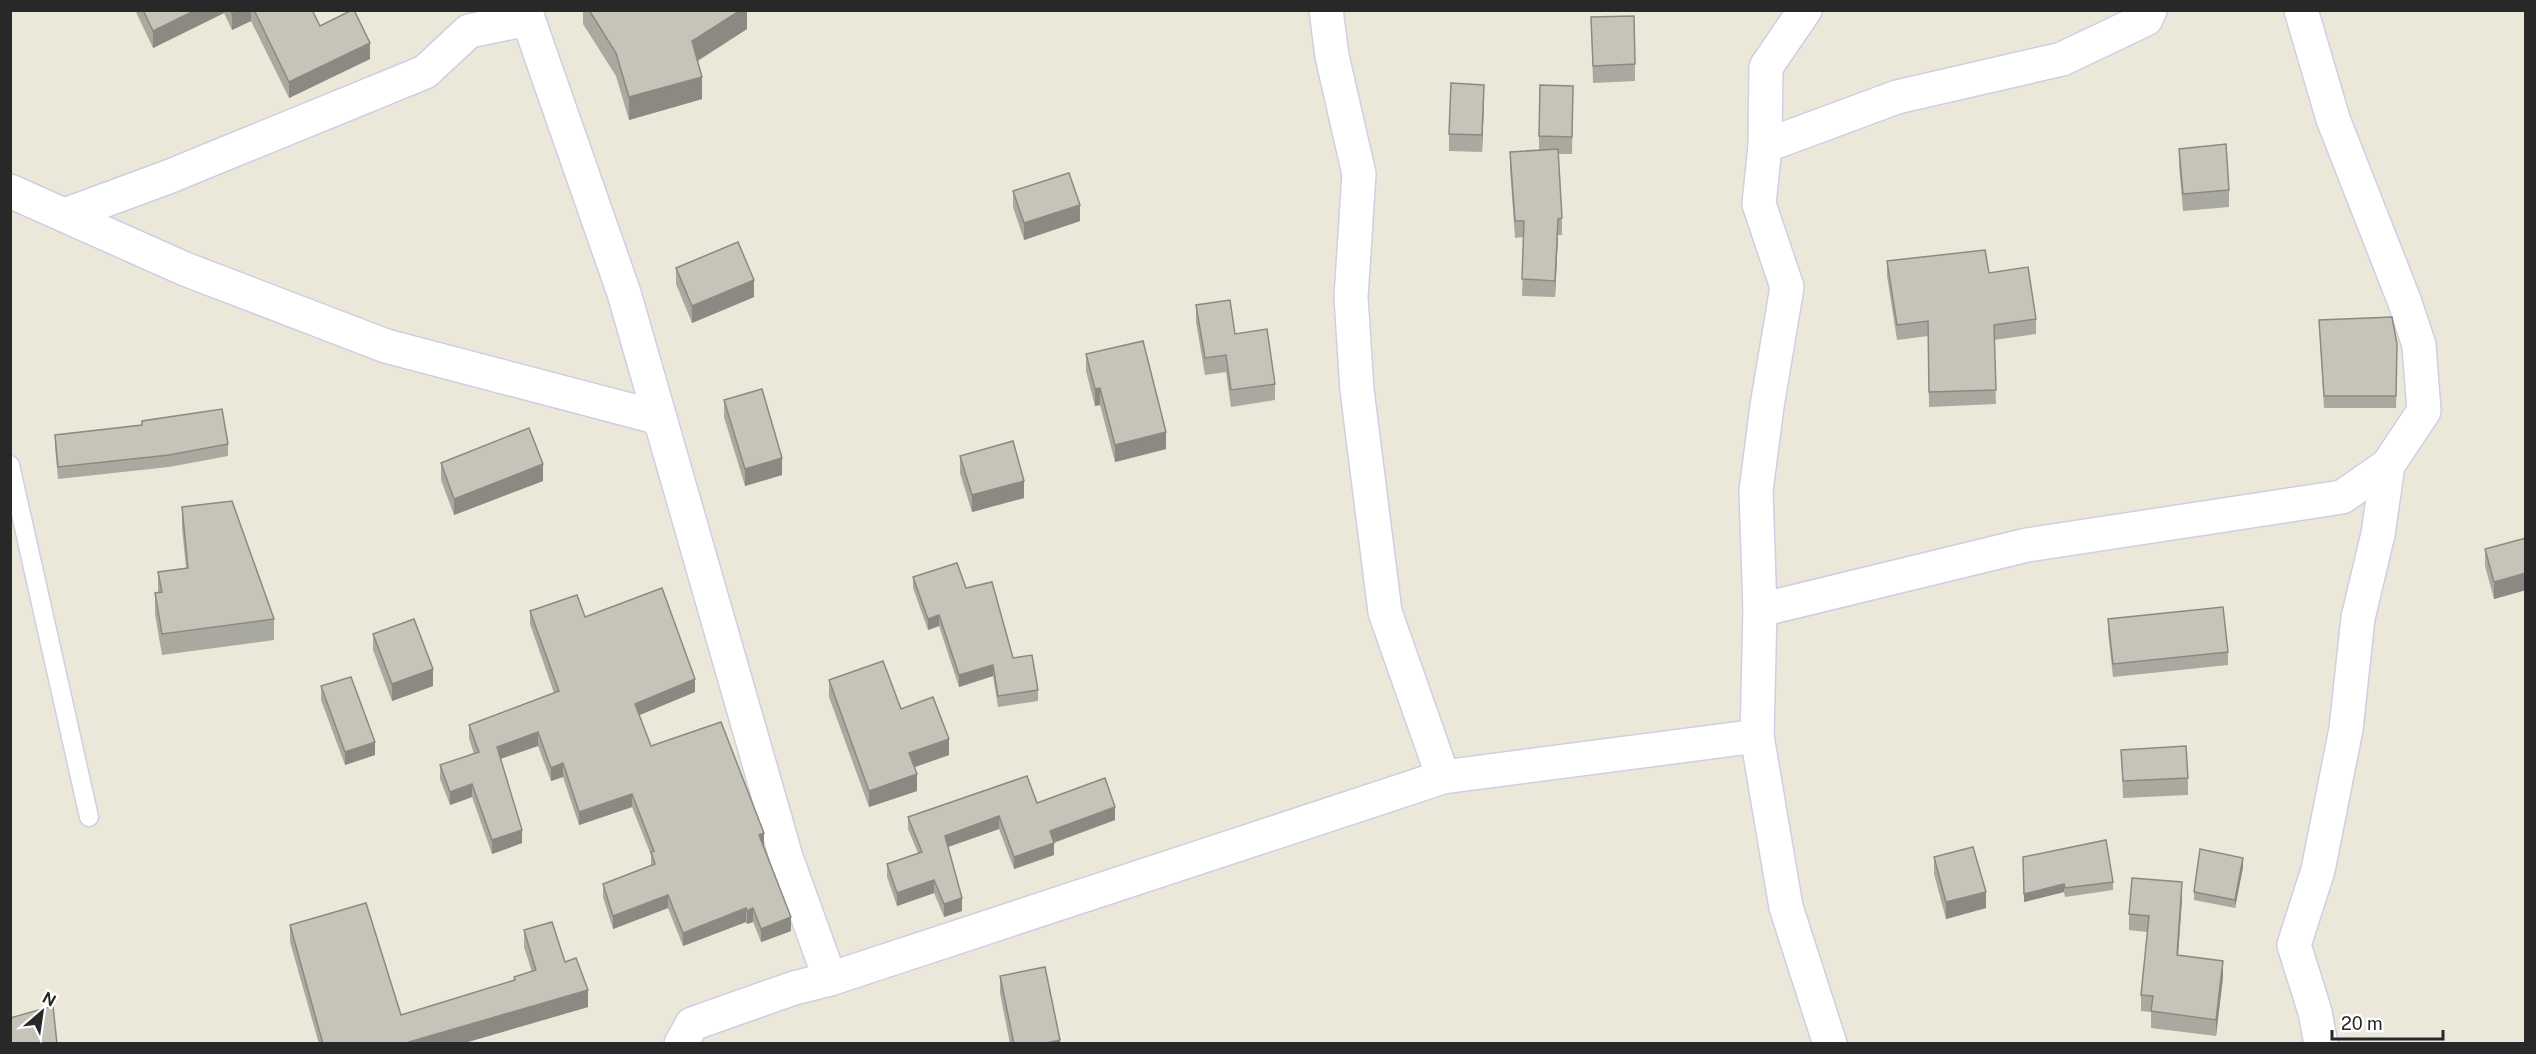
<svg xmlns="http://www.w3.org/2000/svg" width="2536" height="1054" viewBox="0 0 2536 1054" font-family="'Public Sans',sans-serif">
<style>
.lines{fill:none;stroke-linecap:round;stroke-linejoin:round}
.service-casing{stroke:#d0cee2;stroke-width:21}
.minor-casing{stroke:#d0cee2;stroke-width:36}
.service{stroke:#fff;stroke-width:18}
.minor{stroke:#fff;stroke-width:33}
.wall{fill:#aaa99f}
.shaded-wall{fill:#8b8982}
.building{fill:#c6c4b9;stroke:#8b8982;stroke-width:1.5}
</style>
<rect width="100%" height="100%" fill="#ebe8d9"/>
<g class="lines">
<!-- service casing -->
<g class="service-casing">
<polyline id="service" points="10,465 89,817"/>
</g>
<!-- minor casing -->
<g class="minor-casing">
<g id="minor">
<polyline points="525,10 624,293 786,857 830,979"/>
<polyline points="1326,10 1332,56 1359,174 1351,297 1357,390 1385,612 1443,777 1757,736"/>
<polyline points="2150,10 2146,19 2062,59 1897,97 1765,146 1759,204 1787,287 1767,406 1756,491 1760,610 2027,545 2342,497 2388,465"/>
<polyline points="2301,10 2333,119 2404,300 2419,345 2424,411 2388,465 2378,534 2358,618 2346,729 2318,870 2294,945 2315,1012 2321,1044"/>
<polyline points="1765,146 1766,67 1805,10"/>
<polyline points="10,191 185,269 386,346 660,418"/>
<polyline points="65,215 168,177 425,72 469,31 528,19"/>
<polyline points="1760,610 1757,736 1786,907 1830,1044"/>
<polyline points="681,1044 692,1024 794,988 830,979 1443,777"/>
</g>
</g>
<!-- service -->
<use href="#service" class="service"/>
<!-- minor -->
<use href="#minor" class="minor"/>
</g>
<!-- wall -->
<g class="wall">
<polygon points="135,10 312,10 320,26 370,59 289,98 251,21 232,30 224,13 153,48"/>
<polygon points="583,10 747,10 747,29 698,61 702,99 629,120 616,76 583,24"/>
<polygon points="1591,17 1635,64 1635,81 1593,83"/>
<polygon points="1484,101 1482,152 1449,151 1449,134"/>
<polygon points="1573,102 1572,154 1558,154 1562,218 1562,235 1558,235 1555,297 1522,296 1524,237 1515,238 1510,169 1510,152 1539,150 1539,136"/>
<polygon points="2179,149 2229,190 2229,207 2183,211 2179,166"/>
<polygon points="1013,191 1080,221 1024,240 1013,207"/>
<polygon points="1887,261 2036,319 2036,334 1994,340 1996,404 1929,407 1928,336 1897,340 1887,276"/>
<polygon points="676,268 754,297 692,323 676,284"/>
<polygon points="1196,305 1235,334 1275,384 1275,400 1231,407 1226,372 1205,375 1196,322"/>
<polygon points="2319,320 2397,344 2396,408 2324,408"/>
<polygon points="1086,354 1166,449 1115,462 1100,405 1095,406 1086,371"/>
<polygon points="724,400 782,475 745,486 724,417"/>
<polygon points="142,421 228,444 228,456 169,467 58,479 55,447 55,435 142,425"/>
<polygon points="960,456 1024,498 972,512 960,473"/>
<polygon points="441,463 543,481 454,515 441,480"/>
<polygon points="182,507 274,619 274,640 162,655 155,614 155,593 158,592 158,572 186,568 182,528"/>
<polygon points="2526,538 2526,590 2494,599 2485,566 2485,549"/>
<polygon points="913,577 966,588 1013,658 1038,690 1038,701 998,707 993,676 959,687 939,626 928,630 913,588"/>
<polygon points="530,611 585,617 695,692 639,715 651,746 764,847 791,931 761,942 753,922 747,924 746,922 683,946 668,908 613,929 603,897 603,884 651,865 651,855 632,807 579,825 563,777 551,781 538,746 500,759 522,843 492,854 472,797 450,805 440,779 440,765 474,754 469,738 469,725 554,693 530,624"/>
<polygon points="2108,619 2228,652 2228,665 2113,677 2108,632"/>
<polygon points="373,634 433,686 392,701 373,650"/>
<polygon points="829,680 901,709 949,755 915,767 917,791 869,807 829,697"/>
<polygon points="321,686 375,755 345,765 321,700"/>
<polygon points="2121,750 2188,778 2188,795 2123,798"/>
<polygon points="1037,803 1115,820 1054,843 1054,855 1014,869 999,829 948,847 962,911 944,917 934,893 897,906 887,877 887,864 918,853 908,829 908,817"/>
<polygon points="1934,857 1986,908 1946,919 1934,874"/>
<polygon points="2023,857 2113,882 2113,890 2065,897 2064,892 2024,902"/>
<polygon points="2243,867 2235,908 2194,900 2194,892"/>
<polygon points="2182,899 2178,955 2223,977 2216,1036 2151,1028 2151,1012 2141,1011 2141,995 2147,932 2129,930 2129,914"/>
<polygon points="290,925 401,1015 514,980 514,977 532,972 524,947 524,930 565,962 588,1007 461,1044 319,1044 290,942"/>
<polygon points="1000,976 1060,1044 1010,1044 1000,993"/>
</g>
<!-- shaded-wall -->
<g class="shaded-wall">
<polygon points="196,10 224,10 224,13 153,48 153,31"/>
<polygon points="239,10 251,10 251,21 232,30 232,14"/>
<polygon points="741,10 747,10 747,29 692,64 692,41"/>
<polygon points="370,43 370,59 289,98 289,82"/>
<polygon points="702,77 702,99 629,120 629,97"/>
<polygon points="1484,85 1484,101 1482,152 1482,135"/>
<polygon points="1080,205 1080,221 1024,240 1024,223"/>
<polygon points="1558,219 1558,235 1555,297 1555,281"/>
<polygon points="754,280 754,297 692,323 692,306"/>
<polygon points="1100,388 1100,405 1095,406 1095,389"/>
<polygon points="1166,432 1166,449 1115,462 1115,445"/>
<polygon points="782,458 782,475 745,486 745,469"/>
<polygon points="543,464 543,481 454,515 454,499"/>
<polygon points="1024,481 1024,498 972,512 972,495"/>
<polygon points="2526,573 2526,590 2494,599 2494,582"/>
<polygon points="939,615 939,626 928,630 928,619"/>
<polygon points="993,665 993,676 959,687 959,675"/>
<polygon points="433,669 433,686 392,701 392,684"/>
<polygon points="695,679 695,692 635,717 635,704"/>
<polygon points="538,732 538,746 497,760 497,747"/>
<polygon points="949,739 949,755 909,769 909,753"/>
<polygon points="375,742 375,755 345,765 345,752"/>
<polygon points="563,763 563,777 551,781 551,768"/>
<polygon points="917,774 917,791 869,807 869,791"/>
<polygon points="472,784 472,797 450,805 450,792"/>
<polygon points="632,794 632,807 579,825 579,812"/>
<polygon points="1115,807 1115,820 1052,843 1054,843 1054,855 1014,869 1014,857 1050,831"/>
<polygon points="999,816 999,829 945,848 945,836"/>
<polygon points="522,830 522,843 492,854 492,840"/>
<polygon points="764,833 764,847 759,835"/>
<polygon points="2243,858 2243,867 2235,908 2235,900"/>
<polygon points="934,880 934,893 897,906 897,893"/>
<polygon points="2182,882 2182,899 2177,971 2177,955"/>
<polygon points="2064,884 2064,892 2024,902 2024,894"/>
<polygon points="1986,892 1986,908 1946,919 1946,902"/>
<polygon points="668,895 668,908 613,929 613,916"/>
<polygon points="962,898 962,911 944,917 944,904"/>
<polygon points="746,908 746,922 683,946 683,933"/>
<polygon points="753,908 753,922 747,924 747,911"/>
<polygon points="791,917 791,931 761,942 761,929"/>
<polygon points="2223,961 2223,977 2216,1036 2216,1020"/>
<polygon points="588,990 588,1007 461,1044 402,1044"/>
<polygon points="1060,1040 1060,1044 1042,1044"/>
</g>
<!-- building -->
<g class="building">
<polygon points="143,10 196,10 153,31"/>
<polygon points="231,10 239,10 232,14"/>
<polygon points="254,10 312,10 320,26 352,10 354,10 370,43 289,82"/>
<polygon points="589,10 741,10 692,41 702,77 629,97 616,53"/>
<polygon points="1634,16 1635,64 1593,66 1591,17"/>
<polygon points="1451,83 1484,85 1482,135 1449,134"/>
<polygon points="1540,85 1573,86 1572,137 1539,136"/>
<polygon points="2226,144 2229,190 2183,194 2179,149"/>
<polygon points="1558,149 1562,218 1558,219 1555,281 1522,279 1524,221 1515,221 1510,152"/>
<polygon points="1069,173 1080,205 1024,223 1013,191"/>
<polygon points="738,242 754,280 692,306 676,268"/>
<polygon points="1985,250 1989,273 2028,267 2036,319 1994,325 1996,390 1929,392 1928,321 1897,325 1887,261"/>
<polygon points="1230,300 1235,334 1267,329 1275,384 1231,390 1226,355 1205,358 1196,305"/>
<polygon points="2392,317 2397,344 2396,396 2324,396 2319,320"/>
<polygon points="1143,341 1166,432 1115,445 1100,388 1095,389 1086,354"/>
<polygon points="762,389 782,458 745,469 724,400"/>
<polygon points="222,409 228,444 169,455 58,467 55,435 142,425 142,421"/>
<polygon points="529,428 543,464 454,499 441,463"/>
<polygon points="1013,441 1024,481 972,495 960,456"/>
<polygon points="232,501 274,619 162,634 155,593 162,592 158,572 188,568 182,507"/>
<polygon points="2526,538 2526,573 2494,582 2485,549"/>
<polygon points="957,563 966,588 992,582 1013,658 1032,655 1038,690 998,696 993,665 959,675 939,615 928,619 913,577"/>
<polygon points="662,588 695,679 635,704 651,746 721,722 762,828 764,833 759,835 791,917 761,929 753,908 747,911 746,908 683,933 668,895 613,916 603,884 655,864 651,852 654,851 632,794 579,812 563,763 551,768 538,732 497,747 522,830 492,840 472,784 450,792 440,765 479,752 469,725 559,691 530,611 577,595 585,617"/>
<polygon points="2223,607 2228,652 2113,664 2108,619"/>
<polygon points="414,619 433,669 392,684 373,634"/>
<polygon points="883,661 901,709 933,697 949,739 909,753 917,774 869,791 829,680"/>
<polygon points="351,677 375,742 345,752 321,686"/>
<polygon points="2186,746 2188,778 2123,781 2121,750"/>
<polygon points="1027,776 1037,803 1105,778 1115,807 1050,831 1054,843 1014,857 999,816 945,836 962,898 944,904 934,880 897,893 887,864 922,852 908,817"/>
<polygon points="2106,840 2113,882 2065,888 2064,884 2024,894 2023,857"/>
<polygon points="1973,847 1986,892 1946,902 1934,857"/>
<polygon points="2200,849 2243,858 2235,900 2194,892"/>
<polygon points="2132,878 2182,882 2177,955 2223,961 2216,1020 2151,1011 2153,996 2141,995 2149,916 2129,914"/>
<polygon points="366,903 401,1015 515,980 514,977 536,970 524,930 552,922 565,962 576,958 588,990 402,1044 323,1044 290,925"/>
<polygon points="1045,967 1060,1040 1042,1044 1014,1044 1000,976"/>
<polygon points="53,1006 57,1044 10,1044 10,1018"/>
</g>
<!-- border -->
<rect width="2536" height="1054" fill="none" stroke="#282828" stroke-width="24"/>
<!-- north arrow -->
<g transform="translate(42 1012) rotate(29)" stroke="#ffffff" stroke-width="4.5" paint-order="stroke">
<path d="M0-4.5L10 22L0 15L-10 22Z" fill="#282828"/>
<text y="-9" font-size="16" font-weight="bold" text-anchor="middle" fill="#282828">N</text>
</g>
<!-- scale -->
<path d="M2332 1030v9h111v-9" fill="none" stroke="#282828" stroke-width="3"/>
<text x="2341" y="1030" font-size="18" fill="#282828" stroke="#ffffff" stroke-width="4.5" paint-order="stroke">20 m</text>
</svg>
